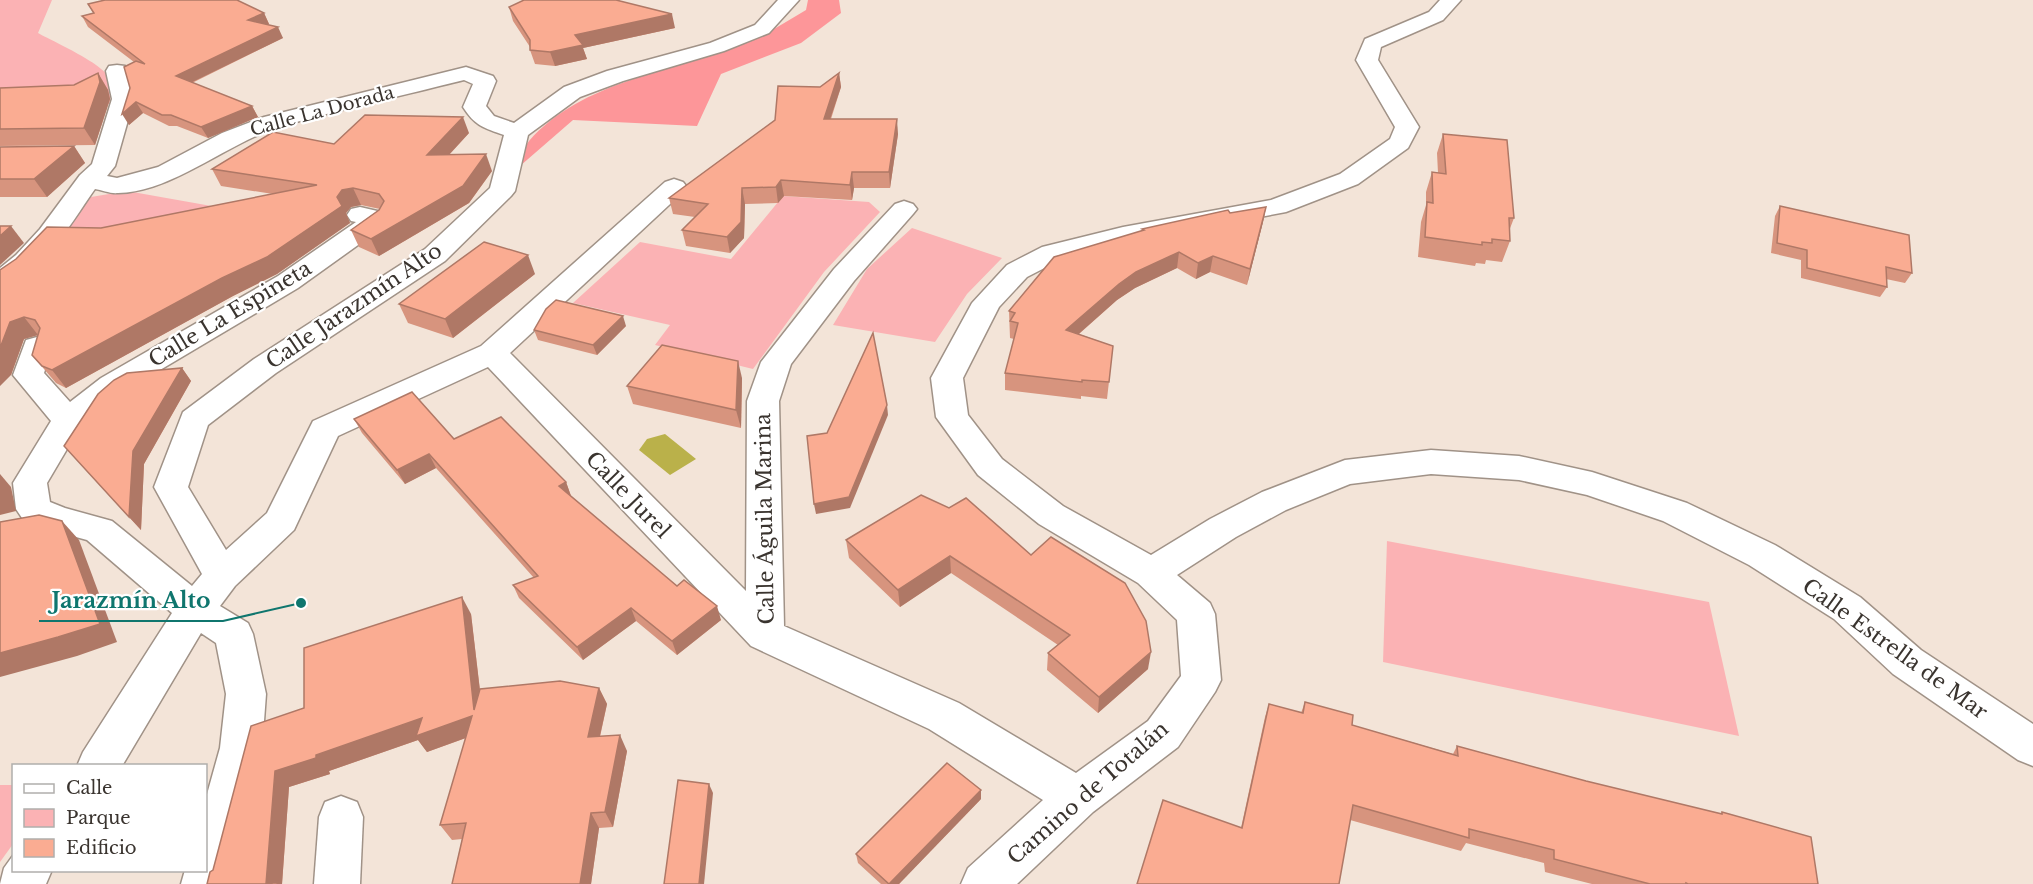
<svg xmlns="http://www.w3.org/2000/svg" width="2033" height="884" viewBox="0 0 2033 884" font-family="'Libre Baskerville',serif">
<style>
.green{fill:#fbb2b4}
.forest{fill:#fd9699}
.water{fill:#bab14a}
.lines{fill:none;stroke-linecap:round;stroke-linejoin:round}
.minor-casing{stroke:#a09287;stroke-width:3}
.minor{fill:#fff;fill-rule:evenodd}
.wall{fill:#d7947e}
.shaded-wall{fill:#af7866}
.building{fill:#faac92;stroke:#af7866;stroke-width:1.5}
.labels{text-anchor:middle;stroke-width:4.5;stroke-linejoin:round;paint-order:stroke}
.far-street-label{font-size:18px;fill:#3a342f;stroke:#fff}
.street-label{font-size:21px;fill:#3a342f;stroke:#fff}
.leader{fill:none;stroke:#0f766e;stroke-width:2}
.callout-dot{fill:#0f766e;stroke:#fff;stroke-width:2}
.callout-label{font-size:22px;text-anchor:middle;font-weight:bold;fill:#0f766e;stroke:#fff;stroke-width:4.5;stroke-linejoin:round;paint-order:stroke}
</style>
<rect width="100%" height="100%" fill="#f3e4d8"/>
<!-- green -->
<g class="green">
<path d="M 0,0 L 52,0 L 38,33 C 52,41 107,65 110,80 C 112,87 110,97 110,104 L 0,106 Z"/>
<polygon points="127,191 217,207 58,238 91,197"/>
<polygon points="783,196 869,202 880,212 824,272 753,369 655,345 670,325 573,303 640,242 731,259"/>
<polygon points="912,228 1002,258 967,294 935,342 833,325 867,269"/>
<polygon points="1387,541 1709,602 1739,736 1383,662"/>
<polygon points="0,785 14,785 13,844 0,862"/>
</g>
<!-- forest -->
<path class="forest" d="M 808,0 L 839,0 L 841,13 L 801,43 L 721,74 L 697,126 L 573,120 L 520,166 C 522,159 524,147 529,141 C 582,81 671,72 741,45 C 764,37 785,22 806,10 Z"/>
<!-- water -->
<polygon class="water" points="665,434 696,459 670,475 639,450 647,439"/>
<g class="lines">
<!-- minor casing -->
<g class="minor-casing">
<g id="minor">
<path d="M 778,0 L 799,0 L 769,33 L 724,51 L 623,81 L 580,97 L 528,135 L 515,191 L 511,196 L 445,261 L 276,373 L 208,425 L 188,487 L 226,550 L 267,513 L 313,421 L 481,346 L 665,182 L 674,179 L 683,182 L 687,187 L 683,192 L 510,353 L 746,591 L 747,401 L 761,362 L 834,269 L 895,204 L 904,201 L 913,204 L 917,209 L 913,214 L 854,281 L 791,364 L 779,401 L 784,626 L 959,703 L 1076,773 L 1148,721 L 1181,676 L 1177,620 L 1138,583 L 1039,524 L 978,475 L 936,417 L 931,378 L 972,303 L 1007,265 L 1042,247 L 1123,227 L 1271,200 L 1340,174 L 1390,139 L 1395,127 L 1356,60 L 1365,39 L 1429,12 L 1440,0 L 1461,0 L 1443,20 L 1381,47 L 1378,60 L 1419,127 L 1408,148 L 1358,184 L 1286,212 L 1124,243 L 1062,259 L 1027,277 L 999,307 L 963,378 L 968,415 L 1002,459 L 1063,506 L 1151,555 L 1210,519 L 1262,492 L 1345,460 L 1431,450 L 1519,456 L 1592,472 L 1687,503 L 1775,545 L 1860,597 L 1921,650 L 2033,724 L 2033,766 L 2018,760 L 1893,674 L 1834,619 L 1749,565 L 1663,521 L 1587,495 L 1519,480 L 1431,474 L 1350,484 L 1286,510 L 1236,537 L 1177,575 L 1210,603 L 1215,614 L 1221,680 L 1215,692 L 1178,747 L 1093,812 L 1017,884 L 961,884 L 968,868 L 1043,800 L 929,729 L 751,646 L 488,367 L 338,436 L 294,530 L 235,586 L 220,606 L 248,623 L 253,634 L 266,694 L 262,748 L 227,884 L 181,884 L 185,870 L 206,870 L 206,798 L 220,748 L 226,694 L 216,643 L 201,633 L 122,766 L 77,766 L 83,752 L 172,613 L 87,540 L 43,528 L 22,518 L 16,509 L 13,483 L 51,421 L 13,375 L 26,340 L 37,337 L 48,340 L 52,347 L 44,373 L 70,402 L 101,378 L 278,276 L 356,222 L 351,221 L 347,215 L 351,209 L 360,207 L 386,213 L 390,219 L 386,225 L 298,288 L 123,392 L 80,427 L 47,483 L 50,502 L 65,508 L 112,521 L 192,586 L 202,574 L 154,487 L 183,412 L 254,359 L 425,249 L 490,188 L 504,135 C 484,128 475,126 463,107 L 473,84 L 464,80 C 404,95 342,109 282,126 C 228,142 173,192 118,193 C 111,194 102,190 95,189 C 73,220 38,281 0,290 L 0,268 L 16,255 L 40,229 L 80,175 L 92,164 L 112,99 L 106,71 L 109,66 L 117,65 L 125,66 L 134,99 L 115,166 L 107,176 L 117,178 L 158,167 L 222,133 L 264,117 L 466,67 L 493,76 L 496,81 L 486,106 L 494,116 L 514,123 L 564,87 L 607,71 L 710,43 L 755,25 Z"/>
<polygon points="341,796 357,802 363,817 360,884 314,884 319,817 325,802"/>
<polygon points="14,854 14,870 52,870 46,884 0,884 4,868"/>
</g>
</g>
<!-- minor -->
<use href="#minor" class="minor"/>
</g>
<!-- wall -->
<g class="wall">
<polygon points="88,4 264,13 269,24 267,24 283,38 192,83 252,106 258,117 208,138 177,126 169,126 143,113 129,125 130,88 134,62 88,27 82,16 93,13"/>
<polygon points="509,7 675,28 583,48 587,59 555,66 535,64 530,50 530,47 513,21"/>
<polygon points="98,73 108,90 110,99 95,145 0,146 0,88 74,85"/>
<polygon points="839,73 841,87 831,119 898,134 890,188 854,188 852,200 784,196 778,203 745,204 744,238 730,253 686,246 682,230 695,217 673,214 669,198"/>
<polygon points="469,133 449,155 492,171 469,203 379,256 359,247 351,230 380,209 361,205 351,207 346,213 350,223 277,274 233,296 66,388 56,383 32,355 38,335 24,339 11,375 0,270 101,228 273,194 221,186 212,169 334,144"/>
<polygon points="1443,134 1514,218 1509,231 1510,241 1502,262 1486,260 1485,264 1476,263 1475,266 1418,257 1421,222 1426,205 1426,192 1432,172 1438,173 1437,153"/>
<polygon points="74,146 85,163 47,197 0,197 0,147"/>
<polygon points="1780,206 1912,273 1905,283 1886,279 1887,287 1880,297 1801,278 1801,260 1771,253 1775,216"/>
<polygon points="1266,207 1263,222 1247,285 1210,272 1196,279 1177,268 1135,288 1117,300 1079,334 1113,346 1107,399 1081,396 1081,399 1005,390 1005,373 1014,339 1010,338 1009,311 1142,231 1142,229"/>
<polygon points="535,274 453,338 408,323 399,304"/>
<polygon points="626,326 597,355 538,340 534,330"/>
<polygon points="182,368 191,381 144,464 141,530 64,446"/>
<polygon points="742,378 741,428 633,404 627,386"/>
<polygon points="354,419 454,439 566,482 571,496 677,586 721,620 677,655 636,621 583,660 519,598 513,585 534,578 436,468 405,484 362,433"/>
<polygon points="921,495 1148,669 1098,713 1047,670 1048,653 1058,645 951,573 900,607 849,558 846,540"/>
<polygon points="471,614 480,690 599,688 607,704 600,737 627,751 613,827 599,828 591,884 452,884 462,839 452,840 440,825 466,738 427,752 418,740 329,771 330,774 289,787 282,884 207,884 213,870 304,708"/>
<polygon points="1305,702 1352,725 1453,754 1457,746 1586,781 1720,814 1722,812 1818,884 1592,884 1545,872 1544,863 1466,843 1461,851 1350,820 1241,828 1265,717 1269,704 1301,713"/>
<polygon points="981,799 899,884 881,884 858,863 856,854"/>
</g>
<!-- shaded-wall -->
<g class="shaded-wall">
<polygon points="264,13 269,24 254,30 248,20"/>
<polygon points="672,14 675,28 583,48 587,59 555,66 550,52 575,35"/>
<polygon points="278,27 283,38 182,87 176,76"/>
<polygon points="98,73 108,90 110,99 95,145 84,128"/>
<polygon points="839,73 841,87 825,134 824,119"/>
<polygon points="136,102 143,113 129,125 122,114"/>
<polygon points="252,106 258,117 208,138 201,127"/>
<polygon points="463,117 469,133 434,171 427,155"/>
<polygon points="897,119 898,134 890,188 889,172"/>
<polygon points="74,146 85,163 47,197 34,179"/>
<polygon points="486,154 492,171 469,203 379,256 371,239"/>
<polygon points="852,172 854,188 852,200 850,185"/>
<polygon points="781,180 784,196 778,203 776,187"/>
<polygon points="353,188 361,205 351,207 346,213 350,223 277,274 233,296 66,388 52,370 337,197 342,190"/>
<polygon points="742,188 745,204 744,238 730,253 727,237"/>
<polygon points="1266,207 1263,222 1247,285 1250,269"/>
<polygon points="11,226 24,243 0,265 0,236"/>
<polygon points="1179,252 1177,268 1135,288 1117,300 1065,346 1066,330 1119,284 1136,272"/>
<polygon points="528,255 535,274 453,338 445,319"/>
<polygon points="1213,256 1210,272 1196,279 1198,263"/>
<polygon points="623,316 626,326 597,355 593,345"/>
<polygon points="24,317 38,335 24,339 11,375 0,386 0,348 10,322"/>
<polygon points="738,361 742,378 741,428 736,410"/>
<polygon points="182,368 191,381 144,464 141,530 129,517 133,451"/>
<polygon points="887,405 888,415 850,508 816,514 814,504"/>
<polygon points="429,454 436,468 405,484 397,470"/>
<polygon points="0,474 11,487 16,511 0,515"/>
<polygon points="566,482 571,496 559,486"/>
<polygon points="62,521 79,540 117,642 77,656 0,677 0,653"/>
<polygon points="950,556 951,573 900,607 898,590"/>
<polygon points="462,597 471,614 484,726 474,710"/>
<polygon points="717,606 721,620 677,655 672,641"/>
<polygon points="631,608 636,621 583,660 577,647"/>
<polygon points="1151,652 1148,669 1098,713 1099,697"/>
<polygon points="599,688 607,704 596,753 588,737"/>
<polygon points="472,716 482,732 427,752 418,740 329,771 330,774 289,787 282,884 266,884 275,771 316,755 422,718"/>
<polygon points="620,735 627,751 613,827 605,812"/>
<polygon points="709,784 713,793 704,884 699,884"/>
<polygon points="981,790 981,799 899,884 889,884"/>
<polygon points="591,813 599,828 591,884 580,884"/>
</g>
<!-- building -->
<g class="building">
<polygon points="105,0 237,0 264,13 248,20 278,27 176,76 252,106 201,127 171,115 162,115 136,102 122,114 130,88 124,67 136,61 145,64 82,16 94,13 88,4"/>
<polygon points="524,0 616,0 672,14 575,35 583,45 550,52 530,50 530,40 509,7"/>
<polygon points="98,73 100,82 84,128 0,129 0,88 74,85"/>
<polygon points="839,73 824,119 897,119 889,172 852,172 850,185 781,180 776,187 742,188 741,222 727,237 682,230 708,204 669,198 775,120 778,86 820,87"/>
<polygon points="365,115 463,117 427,155 486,154 463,186 371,239 351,230 379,210 384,201 379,194 353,188 342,190 337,197 342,206 267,257 222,278 52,370 42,366 32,355 40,328 35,320 24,317 10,322 0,348 0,270 16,259 47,227 101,228 317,185 212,169 273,132 334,144"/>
<polygon points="1443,134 1507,140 1514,218 1509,218 1510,241 1492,239 1492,243 1482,242 1482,245 1425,237 1427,202 1433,203 1432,172 1446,174"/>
<polygon points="74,146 34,179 0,179 0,147"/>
<polygon points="1780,206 1909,235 1912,273 1886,267 1887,287 1807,268 1807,250 1777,243"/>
<polygon points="1266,207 1250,269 1213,256 1198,263 1179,252 1136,272 1119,284 1066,330 1113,346 1109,382 1082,380 1082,382 1005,373 1018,323 1010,321 1015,313 1009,311 1054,257 1144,230 1142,229 1228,210 1230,213"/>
<polygon points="0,226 11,226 0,236"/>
<polygon points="484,242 528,255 445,319 399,304"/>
<polygon points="556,300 623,316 593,345 534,330 546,309"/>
<polygon points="873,333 887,405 849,497 814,504 807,436 827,433"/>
<polygon points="662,345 738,361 736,410 627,386"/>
<polygon points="182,368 133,451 129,517 64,446 98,394 114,380 127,373"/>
<polygon points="412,392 454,439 501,417 566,482 559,486 677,586 684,580 717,606 672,641 631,608 577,647 513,585 538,576 429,454 397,470 354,419"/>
<polygon points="921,495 949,508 966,498 1031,555 1051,537 1125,583 1146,621 1151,652 1099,697 1048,653 1070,635 950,556 898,590 846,540"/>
<polygon points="39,515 62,521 100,624 58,637 0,653 0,522"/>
<polygon points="462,597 474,710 480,689 560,681 599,688 588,737 620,735 605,812 591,813 580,884 452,884 466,823 440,825 472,716 416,736 422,718 316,755 316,758 275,771 266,884 207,884 210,872 213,870 251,726 304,708 304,648"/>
<polygon points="1305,702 1353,715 1352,725 1458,756 1457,746 1586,781 1722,814 1722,812 1811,837 1818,884 1688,884 1686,883 1686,884 1650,884 1554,859 1554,850 1469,829 1469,838 1353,805 1339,884 1137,884 1163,800 1242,828 1269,704 1303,713"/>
<polygon points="947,763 981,790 889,884 856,854"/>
<polygon points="678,780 709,784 699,884 664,884"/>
<polygon points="278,881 277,884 266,884"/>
</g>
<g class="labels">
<!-- far-street labels -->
<g class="far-street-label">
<text transform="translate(322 111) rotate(-15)" y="6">Calle La Dorada</text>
</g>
<!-- street labels -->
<g class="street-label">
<text transform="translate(354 306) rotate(-34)" y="7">Calle Jarazmín Alto</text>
<text transform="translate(230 314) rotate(-31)" y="7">Calle La Espineta</text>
<text transform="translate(628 495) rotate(46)" y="7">Calle Jurel</text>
<text transform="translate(765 519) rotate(-91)" y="7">Calle Águila Marina</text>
<text transform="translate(1895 649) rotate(36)" y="7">Calle Estrella de Mar</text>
<text transform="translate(1088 793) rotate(-41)" y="7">Camino de Totalán</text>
</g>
</g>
<!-- callouts -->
<path class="leader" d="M301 603L223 621H39"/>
<circle class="callout-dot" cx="301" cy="603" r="6"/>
<g class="callout-label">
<text x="131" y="608">Jarazmín Alto</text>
</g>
<!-- legend -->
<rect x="12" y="764" width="195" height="108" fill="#ffffff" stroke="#b0aeac" stroke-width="1.5"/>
<rect x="24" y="784" width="30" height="9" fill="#ffffff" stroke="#b0aeac" stroke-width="1.5"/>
<text x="66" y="794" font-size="18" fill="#3a342f">Calle</text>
<rect x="24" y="809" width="30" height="18" fill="#fbb2b4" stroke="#b0aeac" stroke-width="1.5"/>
<text x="66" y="824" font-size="18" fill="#3a342f">Parque</text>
<rect x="24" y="839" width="30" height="18" fill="#faac92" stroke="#b0aeac" stroke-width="1.5"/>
<text x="66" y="854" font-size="18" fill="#3a342f">Edificio</text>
</svg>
